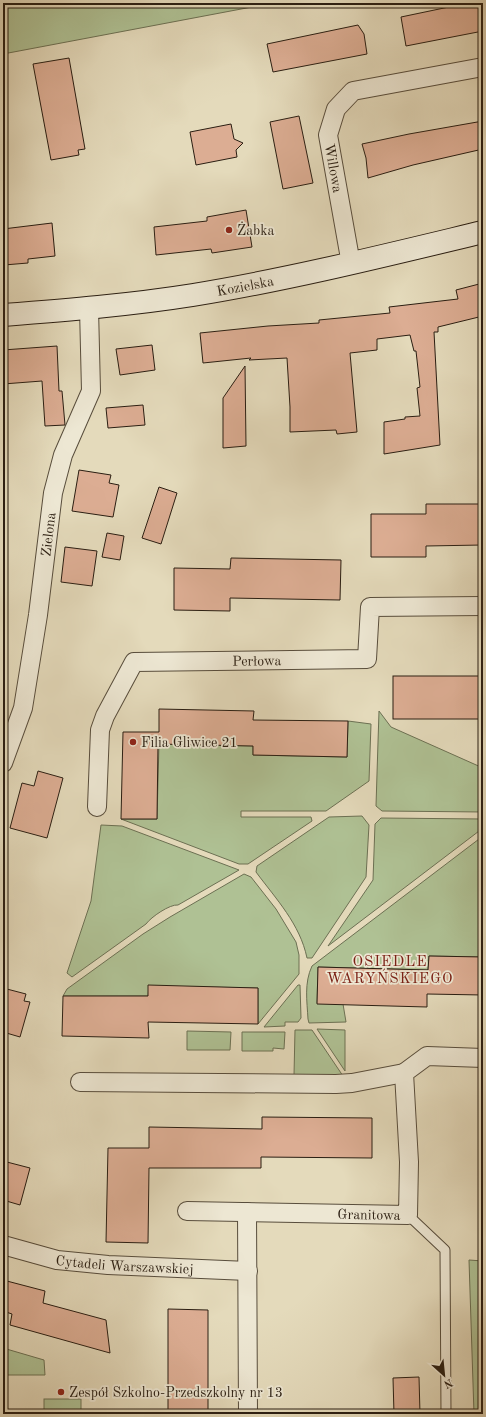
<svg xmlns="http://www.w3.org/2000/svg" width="486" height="1417" viewBox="0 0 486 1417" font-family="'Old Standard TT',serif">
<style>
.green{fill:#afc194;stroke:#6c7053}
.building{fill:#dcad93;stroke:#2a1e12}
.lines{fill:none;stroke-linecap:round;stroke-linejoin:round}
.lane-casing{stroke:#584d3c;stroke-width:11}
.street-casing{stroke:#584d3c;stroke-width:20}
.secondary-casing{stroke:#2a1e12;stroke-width:24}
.lane{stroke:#ede7d3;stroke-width:9}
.street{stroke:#ede7d3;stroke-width:18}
.secondary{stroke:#ede7d3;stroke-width:22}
.poi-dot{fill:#8f2418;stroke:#ede7d3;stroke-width:1.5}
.labels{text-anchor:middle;stroke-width:3.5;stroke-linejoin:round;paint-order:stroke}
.street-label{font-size:14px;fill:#2a1e12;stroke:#ede7d3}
.poi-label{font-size:14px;fill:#2a1e12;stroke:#ede7d3;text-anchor:start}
.neighbourhood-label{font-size:15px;letter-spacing:1px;fill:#7a1f14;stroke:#ede7d3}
</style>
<rect width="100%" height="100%" fill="#e4dabb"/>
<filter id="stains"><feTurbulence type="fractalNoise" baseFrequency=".005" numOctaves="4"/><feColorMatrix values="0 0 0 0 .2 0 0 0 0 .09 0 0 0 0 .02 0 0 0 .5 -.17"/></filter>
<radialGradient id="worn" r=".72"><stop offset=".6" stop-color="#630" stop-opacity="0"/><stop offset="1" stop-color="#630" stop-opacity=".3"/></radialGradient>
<!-- green -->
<g class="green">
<polygon points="3,3 273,3 3,54"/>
<polygon points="379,711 391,727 483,768 483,812 382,811 376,806"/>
<polygon points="348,721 371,724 369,781 326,811 241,811 241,817 311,817 312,821 248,864 239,864 121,819 157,819 159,744 253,746 253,755 347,757"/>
<path d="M 362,816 L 369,825 L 366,877 L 312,958 L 307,958 C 300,924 276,899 256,872 L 257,866 L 329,817 Z"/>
<polygon points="381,818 483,819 483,828 328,946 373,880 375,824"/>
<path d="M 101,825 L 122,826 L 239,870 L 178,905 C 170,904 151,917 146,924 L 72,977 L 67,973 L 91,901 Z"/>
<path d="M 483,836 L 483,957 L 429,956 L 428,970 L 318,967 L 317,1003 L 343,1004 L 346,1022 L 309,1023 L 308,1019 C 307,1001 304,983 312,966 Z"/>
<polygon points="244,874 251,877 276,909 296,942 299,955 299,974 258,1024 258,988 149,986 148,996 63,996 67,989 143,934 170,917"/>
<polygon points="298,985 300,985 301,1018 298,1022 285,1022 285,1026 264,1027"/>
<polygon points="317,1029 345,1030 345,1071"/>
<polygon points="295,1030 312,1030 343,1076 294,1075"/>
<polygon points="187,1031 231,1032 230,1050 187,1050"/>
<polygon points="242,1032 285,1032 284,1049 273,1048 273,1051 242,1051"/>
<polygon points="469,1260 483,1261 483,1414 474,1414"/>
<polygon points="3,1348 44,1360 45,1375 3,1375"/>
<rect x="44" y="1399" width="37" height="15"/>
</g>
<!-- building -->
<g class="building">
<polygon points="468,3 483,3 483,31 406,46 401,17"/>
<polygon points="358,25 364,34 367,54 273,72 267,44"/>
<polygon points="69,58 85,149 78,150 79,155 51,160 33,64"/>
<polygon points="299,116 313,183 283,189 270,122"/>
<polygon points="483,121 483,149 413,165 368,178 366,158 362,144 409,134"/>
<polygon points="231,124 234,139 243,143 236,150 237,157 196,165 190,132"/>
<polygon points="246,210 252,247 212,253 211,249 156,255 154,227 207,221 207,217"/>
<polygon points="52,223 55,256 28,259 28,263 4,265 3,229"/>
<polygon points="483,283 483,316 438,327 438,332 434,332 440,445 384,454 384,422 405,419 405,417 420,416 417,388 420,387 416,351 414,351 410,335 377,339 377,350 350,353 357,432 337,434 336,430 290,432 290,407 287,358 249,360 251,358 203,363 200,333 268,326 319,323 319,320 390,313 389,307 458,299 456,290"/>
<polygon points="152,345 155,370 120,375 116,349"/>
<polygon points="57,346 59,391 62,391 65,425 45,426 42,381 3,384 3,350"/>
<polygon points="245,366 246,446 223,448 223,398"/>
<polygon points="143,405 145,425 108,428 106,408"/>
<polygon points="79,470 111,475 109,483 119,485 113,517 72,511"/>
<polygon points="159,487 177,493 161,544 142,538"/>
<polygon points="426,504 483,504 482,545 426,546 426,557 371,557 371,514 426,514"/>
<polygon points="107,533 124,536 120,560 102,557"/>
<polygon points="65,547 97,551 92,586 61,582"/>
<polygon points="231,558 341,560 340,600 230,598 230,611 174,610 174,568 230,569"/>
<rect x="393" y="676" width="90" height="43"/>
<polygon points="159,709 254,711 253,720 348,721 347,757 253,755 253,746 158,744 157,819 121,819 123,732 159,732"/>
<polygon points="38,771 63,778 47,838 10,828 22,783 34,786"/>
<polygon points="429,956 483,957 483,995 427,994 427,1007 317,1004 318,967 428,970"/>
<polygon points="148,985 258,988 258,1024 148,1022 149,1038 62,1036 63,996 148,996"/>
<polygon points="3,988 26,994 24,1001 30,1002 20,1037 3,1032"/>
<polygon points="262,1117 372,1118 372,1158 261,1157 261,1168 149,1168 148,1243 106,1242 108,1148 149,1148 149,1127 262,1129"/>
<polygon points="3,1161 30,1168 20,1205 3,1200"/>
<polygon points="3,1280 45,1291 43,1303 106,1320 110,1353 10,1325 12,1314 3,1311"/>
<polygon points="168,1309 208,1310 208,1414 168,1414"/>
<polygon points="419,1377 420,1414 394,1414 393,1378"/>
</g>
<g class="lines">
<!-- lane casing -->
<g class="lane-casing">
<polyline id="lane" points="408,1215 445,1250 446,1414"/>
</g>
<!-- street casing -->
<g class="street-casing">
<g id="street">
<polyline points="351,264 328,135 336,109 353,91 483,67"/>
<path id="s1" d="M 3,763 L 23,708 L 38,615 L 53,493 L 63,455 L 91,391 L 89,308"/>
<path id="s2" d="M 97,807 L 100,730 L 105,716 L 134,662 L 367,659 L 370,607 L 483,606"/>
<polyline points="80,1082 336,1084 352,1083 404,1073"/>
<path id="s3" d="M 187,1211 L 408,1215 L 409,1162 L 404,1073 L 427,1056 L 483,1058"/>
<polyline points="247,1212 248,1414"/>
<path id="s4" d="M 3,1245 L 57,1260 L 108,1265 L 248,1271"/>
</g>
</g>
<!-- secondary casing -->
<g class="secondary-casing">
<g id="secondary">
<path id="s5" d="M 3,315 C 67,310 130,305 193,295 C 291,279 387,255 483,232"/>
</g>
</g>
<!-- lane -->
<use href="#lane" class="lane"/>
<!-- street -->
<use href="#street" class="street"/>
<!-- secondary -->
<use href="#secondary" class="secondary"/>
</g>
<!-- markers -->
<g class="poi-dot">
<circle cx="229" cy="230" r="4"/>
<circle cx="133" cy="742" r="4"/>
<circle cx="61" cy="1392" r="4"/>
</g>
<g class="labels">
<!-- street labels -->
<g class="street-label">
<text transform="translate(334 168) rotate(80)" y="5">Willowa</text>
<text dy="5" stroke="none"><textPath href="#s5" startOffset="244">Kozielska</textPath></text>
<text dy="5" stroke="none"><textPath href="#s1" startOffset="234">Zielona</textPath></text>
<text dy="5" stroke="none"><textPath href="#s2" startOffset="276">Perłowa</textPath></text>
<text dy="5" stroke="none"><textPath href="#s3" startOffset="182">Granitowa</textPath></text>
<text dy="5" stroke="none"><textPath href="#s4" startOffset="124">Cytadeli Warszawskiej</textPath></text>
</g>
<!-- poi labels -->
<g class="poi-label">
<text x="237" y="235">Żabka</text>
<text x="141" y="747">Filia Gliwice 21</text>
<text x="69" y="1397">Zespół Szkolno-Przedszkolny nr 13</text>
</g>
<!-- neighbourhood labels -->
<g class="neighbourhood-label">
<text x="390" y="966">OSIEDLE<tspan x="390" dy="17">WARYŃSKIEGO</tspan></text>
</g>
</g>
<!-- margin -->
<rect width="486" height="1417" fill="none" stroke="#e4dabb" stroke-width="16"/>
<rect x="4" y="4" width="478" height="1409" fill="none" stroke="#2a1e12" stroke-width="2"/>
<rect x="8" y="8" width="470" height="1401" fill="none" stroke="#2a1e12"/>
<!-- north arrow -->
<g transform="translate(444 1375) rotate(153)" stroke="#ede7d3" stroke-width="3" paint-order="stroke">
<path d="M0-3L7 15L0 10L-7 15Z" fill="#2a1e12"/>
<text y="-6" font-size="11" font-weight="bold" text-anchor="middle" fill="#2a1e12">N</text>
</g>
<rect width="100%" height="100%" filter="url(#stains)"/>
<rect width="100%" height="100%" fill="url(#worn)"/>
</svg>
